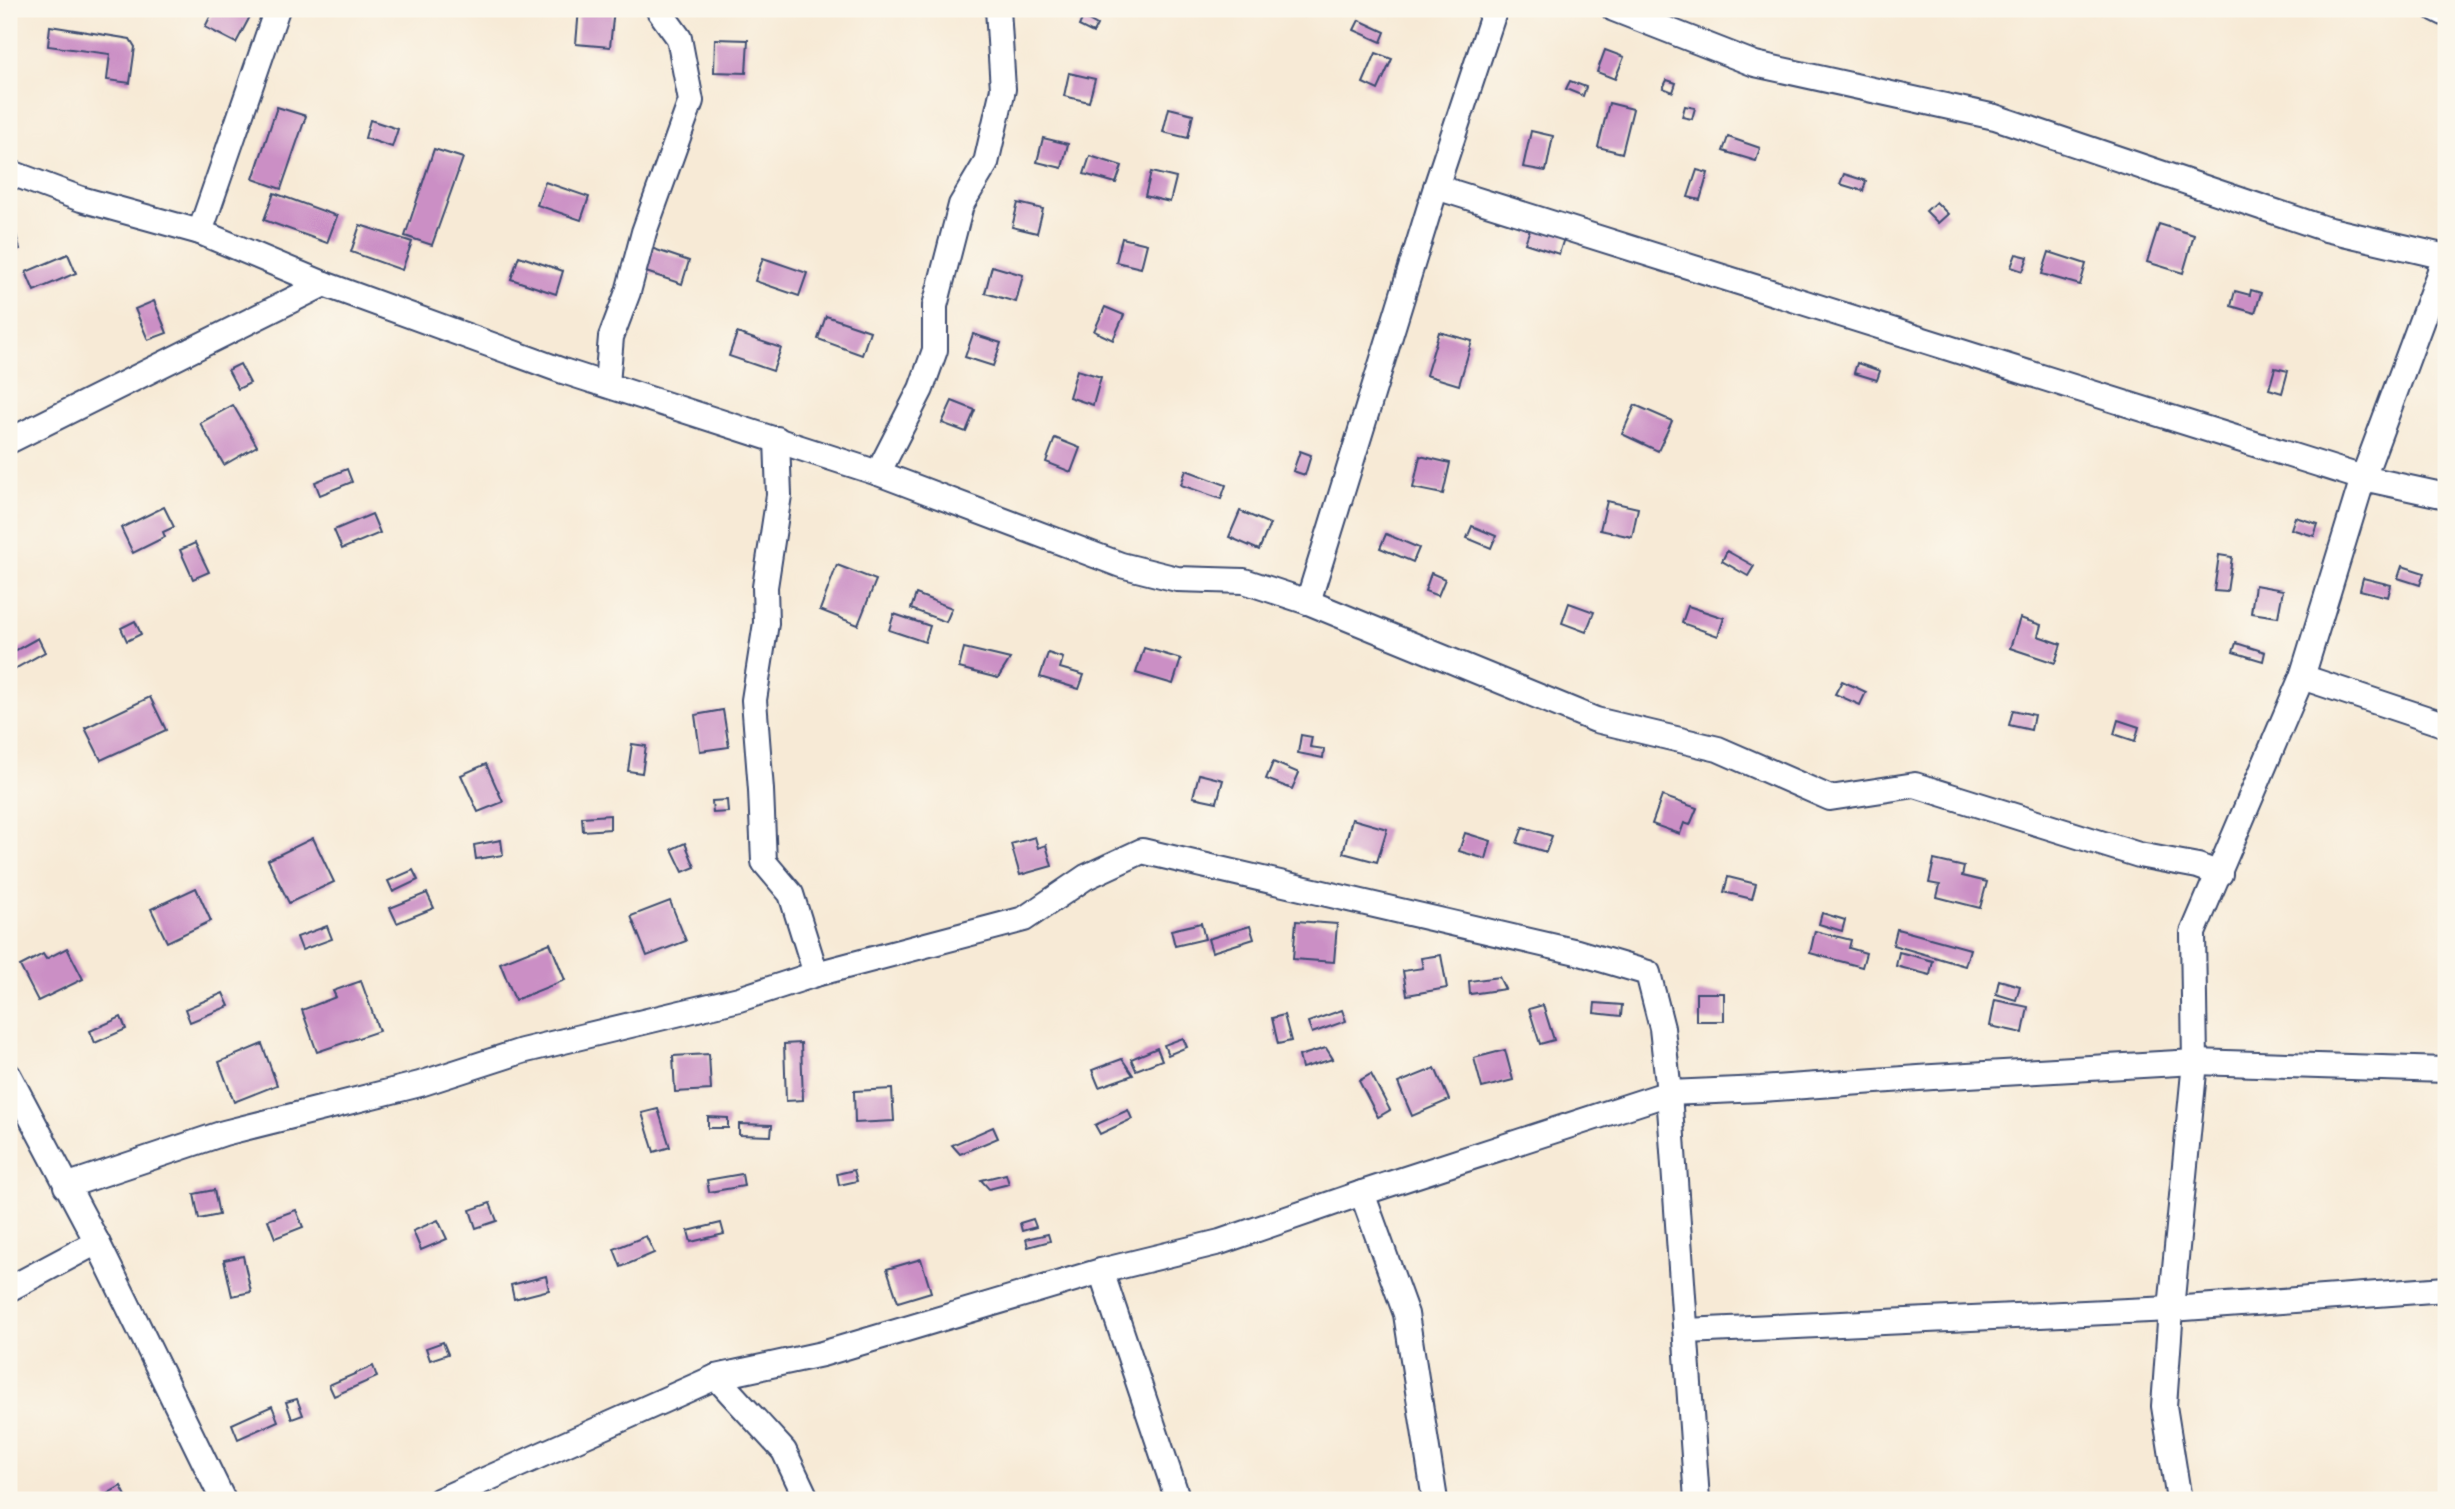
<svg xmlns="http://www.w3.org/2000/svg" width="2455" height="1509" viewBox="0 0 2455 1509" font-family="Itim,sans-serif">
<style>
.building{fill:#cb8fc5}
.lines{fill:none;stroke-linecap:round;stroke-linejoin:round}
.minor-casing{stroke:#3c4b70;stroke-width:28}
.minor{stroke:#fff;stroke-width:24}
</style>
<rect width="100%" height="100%" fill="#fbf7ec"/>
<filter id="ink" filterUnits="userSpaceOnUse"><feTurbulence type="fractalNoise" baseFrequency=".0143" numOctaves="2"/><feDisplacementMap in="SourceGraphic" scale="14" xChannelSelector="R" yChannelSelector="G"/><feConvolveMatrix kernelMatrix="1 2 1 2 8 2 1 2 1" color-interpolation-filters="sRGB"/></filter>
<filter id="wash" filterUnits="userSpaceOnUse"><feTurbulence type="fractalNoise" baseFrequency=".00686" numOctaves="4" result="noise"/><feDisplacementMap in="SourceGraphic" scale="28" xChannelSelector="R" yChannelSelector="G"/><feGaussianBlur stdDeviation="1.57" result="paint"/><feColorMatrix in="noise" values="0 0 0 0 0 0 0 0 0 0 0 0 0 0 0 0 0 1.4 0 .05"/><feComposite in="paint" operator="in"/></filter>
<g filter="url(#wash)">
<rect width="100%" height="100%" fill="#f7ead6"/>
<g id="blocks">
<!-- building -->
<g class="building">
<polygon points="214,9 254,9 236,43 205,27"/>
<polygon points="579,9 614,9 610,47 576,44"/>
<polygon points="1283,9 1306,9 1304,16"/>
<polygon points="1083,17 1097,25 1093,33 1079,26"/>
<polygon points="1359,20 1385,32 1381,42 1354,30"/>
<polygon points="50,26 130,39 135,47 130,83 107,80 110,54 48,46"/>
<polygon points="715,39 748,40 746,73 714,72"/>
<polygon points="1605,50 1624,57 1615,79 1597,72"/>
<polygon points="1376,53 1392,59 1378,90 1363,83"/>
<polygon points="1069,73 1095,79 1089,102 1064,96"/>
<polygon points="1667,80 1676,83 1673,92 1663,88"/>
<polygon points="1570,81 1586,87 1583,96 1566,89"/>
<polygon points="1609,103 1633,109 1622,153 1598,147"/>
<polygon points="1685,106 1695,108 1692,119 1682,117"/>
<polygon points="277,107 306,116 281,189 253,179"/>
<polygon points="1169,108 1193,114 1188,138 1163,132"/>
<polygon points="370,120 398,129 392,147 365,138"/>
<polygon points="1531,131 1553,136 1546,171 1523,167"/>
<polygon points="1728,137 1760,148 1756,161 1723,151"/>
<polygon points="1043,138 1068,144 1062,168 1037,162"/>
<polygon points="434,149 463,158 432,245 405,236"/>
<polygon points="1090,156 1122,166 1116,183 1084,174"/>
<polygon points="1697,170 1708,173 1700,200 1688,197"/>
<polygon points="1151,172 1176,178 1170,202 1145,196"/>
<polygon points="1844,174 1866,181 1863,191 1840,184"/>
<polygon points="545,182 589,197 581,220 537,205"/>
<polygon points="274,193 337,216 327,243 264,220"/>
<polygon points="1936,202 1948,214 1938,223 1926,211"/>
<polygon points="1018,203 1043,209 1037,233 1012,227"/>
<polygon points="1533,221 1566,232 1559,254 1525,243"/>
<polygon points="2159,224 2194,235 2183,273 2147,262"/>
<polygon points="360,225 412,242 402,270 351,252"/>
<polygon points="15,231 20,249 9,252 9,233"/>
<polygon points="1122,238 1147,244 1141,268 1116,262"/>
<polygon points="645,246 689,261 682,284 637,269"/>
<polygon points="2049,252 2086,264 2080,285 2042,274"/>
<polygon points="68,254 76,273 34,291 26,272"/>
<polygon points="2016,254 2028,257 2023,271 2011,267"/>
<polygon points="519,256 563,271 556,294 511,279"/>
<polygon points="763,258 807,273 799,296 755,281"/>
<polygon points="992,266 1023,275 1016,302 985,293"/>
<polygon points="2251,290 2261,293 2255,313 2231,306 2235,291 2250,295"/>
<polygon points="154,301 167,333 148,340 135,309"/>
<polygon points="1105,307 1124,315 1113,340 1094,331"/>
<polygon points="826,316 870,331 862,355 818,339"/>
<polygon points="1439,332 1472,341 1459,385 1426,375"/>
<polygon points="737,333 781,348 773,371 729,356"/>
<polygon points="973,334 1001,343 993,366 965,357"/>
<polygon points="1857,363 1880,371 1877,380 1854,373"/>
<polygon points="240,364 250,383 238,389 228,370"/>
<polygon points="2275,368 2288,371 2282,393 2269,389"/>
<polygon points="1077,370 1101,377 1093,405 1069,397"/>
<polygon points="952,401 975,410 966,432 942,423"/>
<polygon points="233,405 257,446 224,465 200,423"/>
<polygon points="1635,405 1672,421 1658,451 1622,434"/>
<polygon points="1055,438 1080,448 1071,472 1046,462"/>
<polygon points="1300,451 1311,455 1305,475 1293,471"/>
<polygon points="1420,456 1450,463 1443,494 1413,488"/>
<polygon points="347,469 352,482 320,495 315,482"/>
<polygon points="1186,470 1226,485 1221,499 1181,485"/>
<polygon points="1607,501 1638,508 1632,537 1600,530"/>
<polygon points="164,507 174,527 163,532 165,537 133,553 121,528"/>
<polygon points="1240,511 1270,524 1259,550 1229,537"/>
<polygon points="372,514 380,533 342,549 334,530"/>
<polygon points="2295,517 2318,524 2314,536 2291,529"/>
<polygon points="1472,526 1496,536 1491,548 1467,538"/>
<polygon points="1386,534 1419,548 1413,562 1380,548"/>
<polygon points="195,543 209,572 193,579 180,550"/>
<polygon points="1727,551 1754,566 1748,576 1722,561"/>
<polygon points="2219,555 2232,557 2227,592 2214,591"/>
<polygon points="837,565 876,580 858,625 820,610"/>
<polygon points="2402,566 2424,573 2420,585 2398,578"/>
<polygon points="1431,573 1445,579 1438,596 1425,591"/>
<polygon points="2363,578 2391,585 2388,597 2360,590"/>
<polygon points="2255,585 2283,590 2278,617 2251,613"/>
<polygon points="916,594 952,608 946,622 911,609"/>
<polygon points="1569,603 1594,612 1586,632 1562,623"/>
<polygon points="1688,606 1724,618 1718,636 1682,623"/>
<polygon points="894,614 930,626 925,642 889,630"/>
<polygon points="2020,618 2041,625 2038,636 2061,644 2055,663 2010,648"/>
<polygon points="135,621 141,634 127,641 121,628"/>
<polygon points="38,638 45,652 9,672 9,654"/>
<polygon points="2236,643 2265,652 2263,661 2233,652"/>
<polygon points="964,648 1010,659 998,678 959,668"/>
<polygon points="1144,648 1181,659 1173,684 1136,673"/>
<polygon points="1048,653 1063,658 1060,668 1084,675 1079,689 1040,677"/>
<polygon points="1842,681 1866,692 1860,705 1835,694"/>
<polygon points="150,697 166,730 101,760 85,728"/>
<polygon points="723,710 729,747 700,751 695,715"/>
<polygon points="2013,710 2034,715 2031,730 2009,725"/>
<polygon points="2118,720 2139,727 2135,741 2114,734"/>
<polygon points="1301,735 1312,737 1310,747 1324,749 1323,758 1298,753"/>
<polygon points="632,744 646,746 642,773 628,771"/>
<polygon points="1273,762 1299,773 1292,789 1266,779"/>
<polygon points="486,764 503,802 478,812 461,775"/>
<polygon points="1199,774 1223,780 1217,802 1193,797"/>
<polygon points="1662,796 1697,808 1690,825 1684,823 1680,834 1652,824"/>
<polygon points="727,800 728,812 713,813 712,801"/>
<polygon points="610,815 610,829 583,831 582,817"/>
<polygon points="1352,819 1387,829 1377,862 1343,853"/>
<polygon points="1523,827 1552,836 1546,852 1517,843"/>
<polygon points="1465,833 1491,841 1486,859 1459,851"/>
<polygon points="1035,837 1038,848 1046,845 1052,866 1020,875 1011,844"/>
<polygon points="313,838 334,882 289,903 268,860"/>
<polygon points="501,840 503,855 476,859 474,845"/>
<polygon points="685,843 695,867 683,872 672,849"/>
<polygon points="1934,860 1964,867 1962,876 1987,882 1980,908 1937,897 1940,885 1929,883"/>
<polygon points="413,870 418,880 393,892 388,881"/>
<polygon points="1728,877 1756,884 1752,899 1724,892"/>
<polygon points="196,888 211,921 167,942 151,909"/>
<polygon points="427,893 434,908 397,923 390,908"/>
<polygon points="670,901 686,941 647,956 631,916"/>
<polygon points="1822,913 1845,920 1842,931 1819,924"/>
<polygon points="1296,921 1337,924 1334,962 1293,959"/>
<polygon points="1201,923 1205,939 1175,946 1171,930"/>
<polygon points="327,926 332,939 302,950 297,937"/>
<polygon points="1250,926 1254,939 1212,952 1208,939"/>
<polygon points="1897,929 1970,949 1965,966 1893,945"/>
<polygon points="1815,931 1851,940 1849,948 1866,953 1862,967 1810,953"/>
<polygon points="550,943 565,980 515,1000 500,963"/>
<polygon points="67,948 83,979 38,1001 20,966 43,954 46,959"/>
<polygon points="1899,952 1933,961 1930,975 1896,966"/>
<polygon points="1441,955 1447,988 1407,995 1403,971 1423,968 1421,958"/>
<polygon points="1499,977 1505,989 1470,994 1469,981"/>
<polygon points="1999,980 2020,986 2016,1000 1996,994"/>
<polygon points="361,981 379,1031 317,1052 302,1010 336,997 333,991"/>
<polygon points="223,993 229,1006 190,1022 185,1009"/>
<rect x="1696" y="993" width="28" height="28"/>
<polygon points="1995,1000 2028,1007 2023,1033 1990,1026"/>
<polygon points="1595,1003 1622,1005 1621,1016 1594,1013"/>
<polygon points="1543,1005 1554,1040 1540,1044 1529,1009"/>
<polygon points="1342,1010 1346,1021 1312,1033 1308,1022"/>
<polygon points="1284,1015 1291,1041 1278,1044 1272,1018"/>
<polygon points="121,1017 126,1029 95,1043 90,1031"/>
<polygon points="1183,1038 1187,1047 1168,1055 1164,1045"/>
<polygon points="801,1043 803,1100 786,1101 784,1044"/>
<polygon points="262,1044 277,1085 234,1102 219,1062"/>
<polygon points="1157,1048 1162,1060 1136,1070 1131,1059"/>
<polygon points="1326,1048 1333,1059 1302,1068 1299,1056"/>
<polygon points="1505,1050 1513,1080 1482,1088 1474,1058"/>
<polygon points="709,1054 711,1090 675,1092 673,1056"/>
<polygon points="1122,1059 1133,1075 1099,1087 1092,1070"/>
<polygon points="1435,1068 1449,1100 1412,1116 1398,1083"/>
<polygon points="1371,1074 1390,1110 1378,1117 1359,1081"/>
<polygon points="892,1089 894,1121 855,1123 854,1091"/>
<polygon points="658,1109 670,1147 654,1152 642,1113"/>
<polygon points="1128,1110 1132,1119 1100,1134 1095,1125"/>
<polygon points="708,1117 728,1118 728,1128 708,1128"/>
<polygon points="739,1124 772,1125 771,1136 739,1135"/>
<polygon points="993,1127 998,1138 960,1154 952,1145"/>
<polygon points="854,1170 857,1181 839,1185 837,1174"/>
<polygon points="742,1174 744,1186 709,1192 707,1180"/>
<polygon points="1006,1174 1009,1184 989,1189 981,1180"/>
<polygon points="214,1190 219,1215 199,1219 194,1194"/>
<polygon points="490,1203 497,1221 476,1228 470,1210"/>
<polygon points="296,1210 303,1227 275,1238 268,1220"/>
<polygon points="1033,1219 1036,1227 1022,1231 1020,1223"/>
<polygon points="438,1220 447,1239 421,1250 413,1231"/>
<polygon points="721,1223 724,1234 691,1242 688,1231"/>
<polygon points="1048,1234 1050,1241 1028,1247 1026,1239"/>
<polygon points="646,1236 654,1253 621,1267 614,1249"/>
<polygon points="243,1256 251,1292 232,1296 224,1260"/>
<polygon points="921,1259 931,1292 898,1302 887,1269"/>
<polygon points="546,1276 549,1290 514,1299 511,1285"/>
<polygon points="443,1342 448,1354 430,1360 426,1348"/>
<polygon points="373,1366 377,1377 334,1396 329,1385"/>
<polygon points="297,1399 303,1415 292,1419 286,1402"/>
<polygon points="272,1406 278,1421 238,1439 232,1424"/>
<polygon points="121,1486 128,1500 108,1500 105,1495"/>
</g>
</g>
</g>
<g filter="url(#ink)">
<use href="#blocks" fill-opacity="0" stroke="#3c4b70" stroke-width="2"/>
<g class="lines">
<!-- minor casing -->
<g class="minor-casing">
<g id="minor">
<polyline points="1614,9 1755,64 1995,117 2326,229 2446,257"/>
<polyline points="2436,9 2446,14"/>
<polyline points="9,172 81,199 200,232 324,284 563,371 878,473 1121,565 1177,579 1244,581 1308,602 1596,720 1718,749 1830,798 1915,785 2139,855 2198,866 2220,874"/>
<polyline points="1436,187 2363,478 2446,496"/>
<polyline points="200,232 277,9"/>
<polyline points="607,384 611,337 628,292 644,232 691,101 679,38 658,9"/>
<polyline points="777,439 779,495 765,587 766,623 754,700 761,790 764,862 791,894 816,974"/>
<polyline points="9,441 324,284"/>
<polyline points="878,473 921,389 935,350 935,306 961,205 986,163 1003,89 998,9"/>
<polyline points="1308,602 1436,187 1495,9"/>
<polyline points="2302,677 2446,725"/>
<polyline points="9,1076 97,1242 223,1500"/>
<polyline points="66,1186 224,1133 420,1084 522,1051 739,999 816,974 1024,919 1086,877 1142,851 1577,952 1648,973 1662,1028 1669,1093 1697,1500"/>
<polyline points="1362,1193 1406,1314 1435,1500"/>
<polyline points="1101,1271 1178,1500"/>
<polyline points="9,1289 97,1242"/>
<polyline points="1686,1331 2171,1309 2446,1289"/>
<polyline points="716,1377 784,1451 807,1500"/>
<polyline points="440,1500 716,1377 822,1354 1101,1271 1220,1242 1362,1193 1669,1093 1761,1089 1933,1077 2195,1062 2446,1070"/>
<polyline points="2179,1500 2164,1406 2171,1309 2195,1062 2193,933 2302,677 2363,478 2446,255"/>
</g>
</g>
<!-- minor -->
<use href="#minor" class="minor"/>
</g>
</g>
<!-- margin -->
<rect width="2455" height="1509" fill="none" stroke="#fbf7ec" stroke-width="35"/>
</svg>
